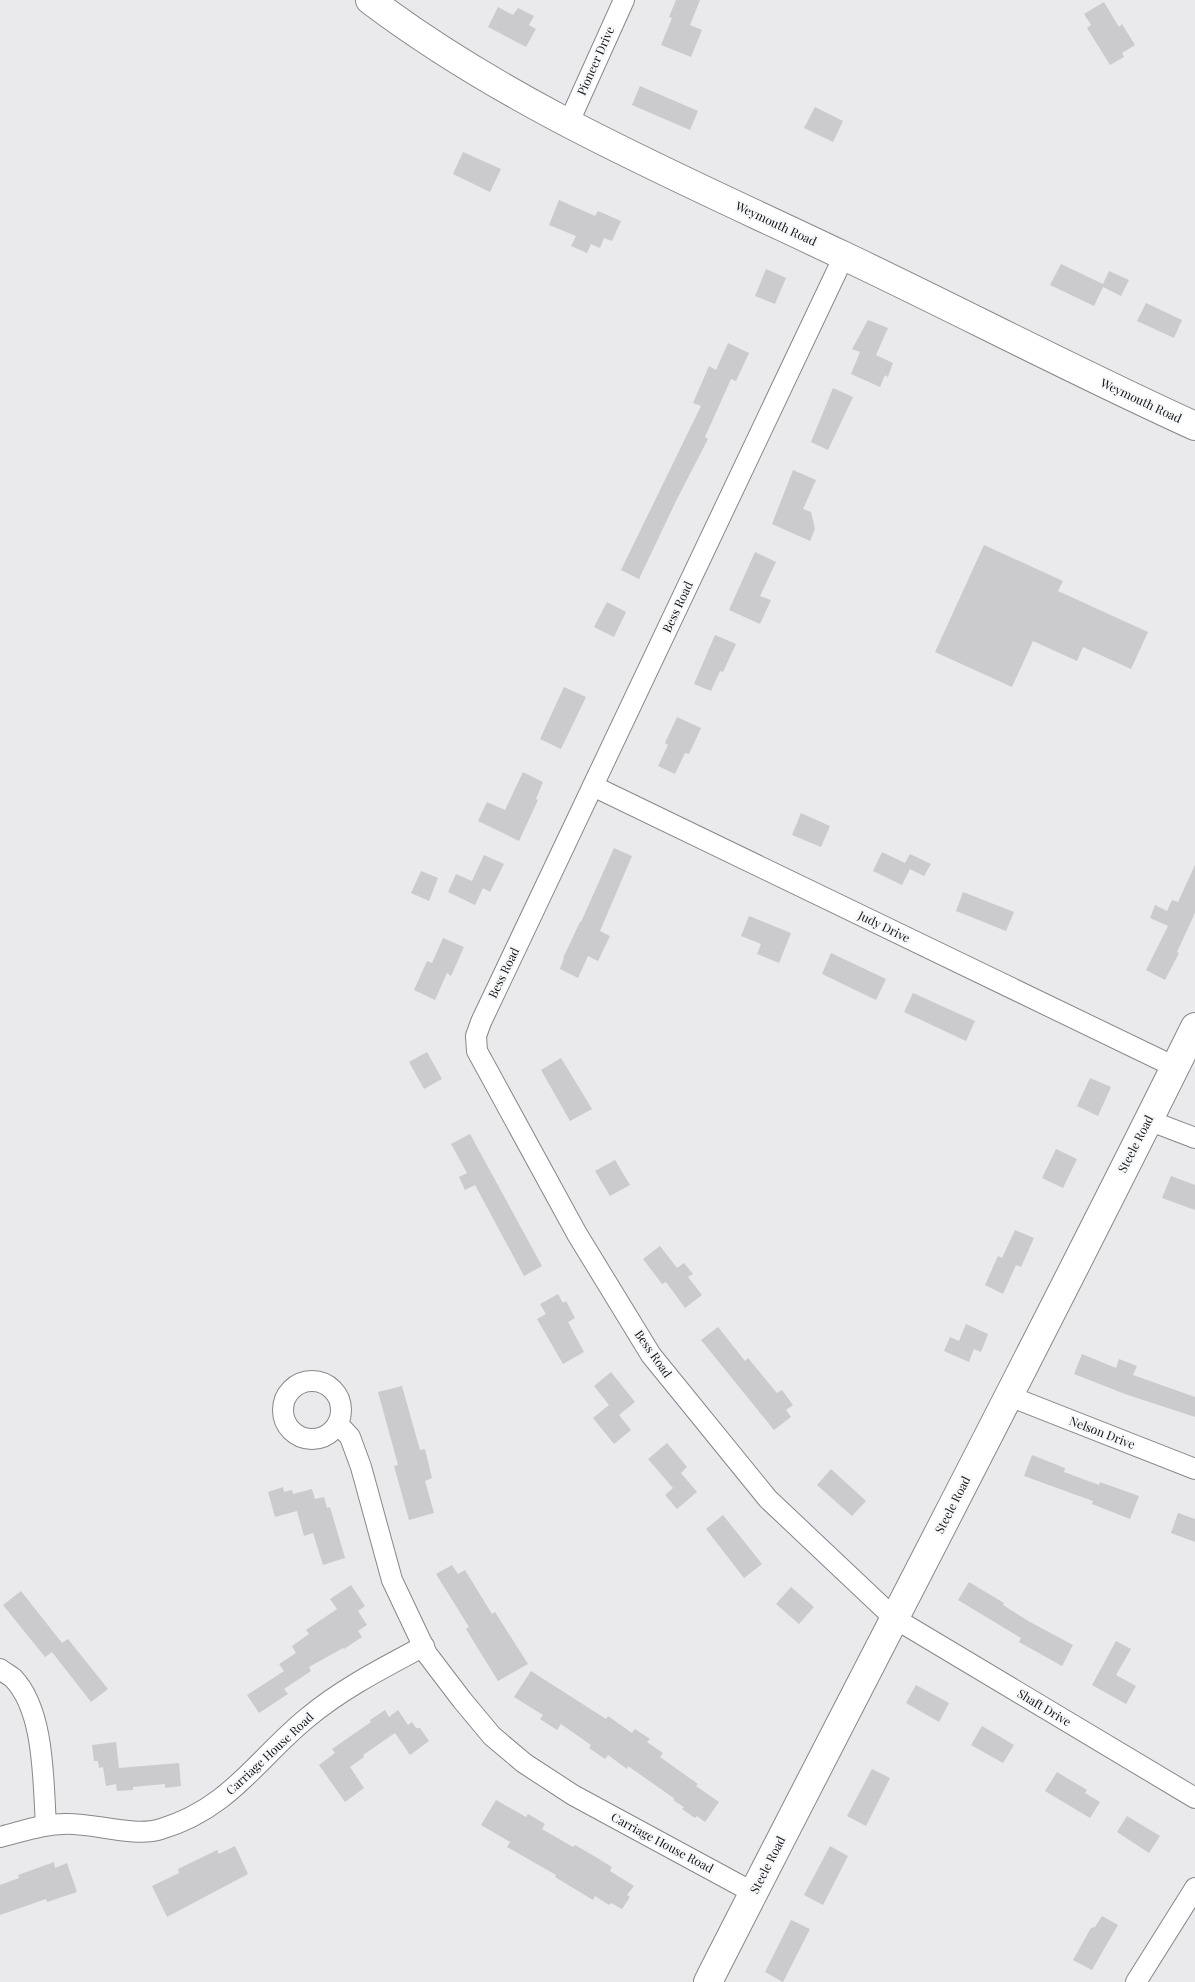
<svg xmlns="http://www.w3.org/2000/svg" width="1195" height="1982" viewBox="0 0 1195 1982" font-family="'Playfair Display',serif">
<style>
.building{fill:#cbcacc}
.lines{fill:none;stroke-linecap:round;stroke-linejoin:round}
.street-casing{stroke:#87888a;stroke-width:22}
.secondary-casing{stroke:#87888a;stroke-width:30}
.street{stroke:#fff;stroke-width:20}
.secondary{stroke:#fff;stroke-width:28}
.labels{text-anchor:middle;stroke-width:4.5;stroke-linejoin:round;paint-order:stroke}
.street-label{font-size:12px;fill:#121213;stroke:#f7f8fa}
</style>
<rect width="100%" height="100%" fill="#eaeaed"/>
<!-- building -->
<g class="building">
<polygon points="676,0 700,0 690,25 702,30 691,57 661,45 672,18 669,17"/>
<polygon points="1104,2 1119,27 1122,24 1135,45 1122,53 1124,57 1110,65 1087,28 1091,25 1084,14"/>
<polygon points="498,7 513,15 518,8 534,16 529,25 536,29 526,47 488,27"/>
<polygon points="640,86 698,111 690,130 632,105"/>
<polygon points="815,107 843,121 833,142 804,128"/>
<polygon points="463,152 501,169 490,192 453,174"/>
<polygon points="559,200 595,216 598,211 621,221 612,241 604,238 600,248 591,244 587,253 571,246 576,236 549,225"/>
<polygon points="1061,264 1103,284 1109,271 1129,280 1121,296 1103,287 1094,306 1050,285"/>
<polygon points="766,269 786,278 775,304 755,296"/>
<polygon points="1146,303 1182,320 1174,338 1137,321"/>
<polygon points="868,320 888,328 876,355 893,363 888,377 885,375 880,387 851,374 860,352 852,349"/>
<polygon points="728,343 749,353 736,381 731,379 705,437 708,439 676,501 639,579 621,570 701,406 693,403 709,366 716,370"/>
<polygon points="833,388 853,397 828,450 811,442"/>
<polygon points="793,470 816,480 803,509 811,512 815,529 810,541 772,524"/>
<polygon points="984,545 1063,581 1058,591 1148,632 1131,669 1083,647 1077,661 1033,641 1012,687 935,652"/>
<polygon points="755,552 776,562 760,596 771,600 760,624 729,610"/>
<polygon points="607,602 626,612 614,637 594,627"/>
<polygon points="715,635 736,644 723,672 720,671 711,691 694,684"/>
<polygon points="564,687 586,697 561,749 540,739"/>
<polygon points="677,717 701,728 689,754 685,753 675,774 658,766 668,745 665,743"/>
<polygon points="523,772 543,782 536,799 538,800 519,841 478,821 487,802 505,810"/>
<polygon points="801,813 830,826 821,847 792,835"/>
<polygon points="614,848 632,856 600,931 610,936 598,961 588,956 578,978 560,969 564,958 563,958 580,922 581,922"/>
<polygon points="882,852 905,863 910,854 931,864 924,876 910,869 902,885 873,871"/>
<polygon points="484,855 504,864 490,892 483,888 475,905 448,892 456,874 472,881"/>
<polygon points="1195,865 1195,913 1177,952 1179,953 1165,980 1146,970 1168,926 1150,918 1155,905 1167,911 1172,900 1178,902"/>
<polygon points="421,871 438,878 429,901 411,893"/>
<polygon points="963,892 1014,912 1006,931 956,911"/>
<polygon points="749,916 791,933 779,963 757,954 761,944 741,936"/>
<polygon points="443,938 464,947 451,976 447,973 435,1000 414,990 427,961 432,963"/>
<polygon points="831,953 886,979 876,1000 822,974"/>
<polygon points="913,993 975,1021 966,1041 904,1012"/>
<polygon points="427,1052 442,1079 424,1089 409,1062"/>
<polygon points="561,1058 592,1109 570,1121 541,1070"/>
<polygon points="1090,1078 1111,1087 1098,1116 1077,1106"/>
<polygon points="470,1134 542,1266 524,1276 475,1185 465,1190 459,1177 467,1173 451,1144"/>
<polygon points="1056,1149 1077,1159 1063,1188 1042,1178"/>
<polygon points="615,1160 630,1185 610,1196 595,1171"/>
<polygon points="1171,1176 1195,1185 1195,1210 1162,1198"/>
<polygon points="1015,1230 1034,1238 1021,1267 1016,1265 1003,1294 985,1285 998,1256 1002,1258"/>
<polygon points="660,1246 677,1268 684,1263 693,1274 688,1277 702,1295 685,1308 666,1282 662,1284 643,1259"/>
<polygon points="558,1294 563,1303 566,1301 575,1318 568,1322 584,1352 563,1364 537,1319 546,1314 540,1304"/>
<polygon points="966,1324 988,1334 981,1352 974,1349 969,1362 944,1351 950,1337 959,1341"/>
<polygon points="718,1327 745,1361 748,1358 777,1393 782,1390 793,1405 786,1410 791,1417 774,1430 701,1340"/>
<polygon points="1082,1354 1116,1368 1119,1359 1137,1366 1133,1375 1195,1397 1195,1417 1125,1394 1074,1374"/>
<polygon points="611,1372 635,1402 619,1415 631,1430 614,1444 593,1418 609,1405 594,1386"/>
<polygon points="402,1386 420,1450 425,1449 432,1478 425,1481 434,1513 409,1520 394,1466 398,1465 378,1392"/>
<polygon points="667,1443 687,1467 681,1473 697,1492 677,1509 665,1495 673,1488 648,1459"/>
<polygon points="1032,1455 1065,1468 1064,1472 1099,1485 1100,1482 1139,1496 1130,1519 1092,1504 1093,1501 1024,1476"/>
<polygon points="831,1469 866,1501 852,1516 817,1485"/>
<polygon points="283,1487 284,1492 292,1490 293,1494 312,1489 315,1499 324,1497 327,1508 330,1507 345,1558 323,1565 313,1533 304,1536 297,1511 275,1517 268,1492"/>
<polygon points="1178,1513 1195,1519 1195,1542 1171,1533"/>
<polygon points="723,1515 762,1564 744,1578 706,1529"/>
<polygon points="452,1565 458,1574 465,1570 492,1614 495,1612 528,1664 498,1681 466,1629 469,1627 436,1574"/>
<polygon points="969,1582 1004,1603 1003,1605 1030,1622 1073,1645 1062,1666 1019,1642 1021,1638 958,1600"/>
<polygon points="351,1585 365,1606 358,1611 367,1625 358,1631 362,1637 344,1649 343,1648 309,1667 311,1671 284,1689 288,1694 259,1713 247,1695 284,1671 279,1664 296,1653 292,1646 309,1634 306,1630 337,1609 330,1599"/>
<polygon points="791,1587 814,1607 799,1624 776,1604"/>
<polygon points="21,1591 62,1643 68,1639 108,1689 91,1702 52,1652 45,1657 3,1605"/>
<polygon points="1116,1641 1131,1649 1116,1675 1136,1686 1126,1704 1092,1685"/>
<polygon points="531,1671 606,1719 608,1716 632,1733 635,1729 650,1739 647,1742 663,1753 660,1757 698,1784 696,1786 719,1802 705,1822 697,1816 695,1818 682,1809 684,1807 673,1800 675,1799 628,1766 627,1769 608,1755 605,1759 589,1748 591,1745 561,1724 557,1730 540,1719 543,1715 514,1697"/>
<polygon points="916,1685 949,1703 939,1722 906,1703"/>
<polygon points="385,1710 389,1717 398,1710 408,1725 412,1722 416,1728 420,1728 429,1741 410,1755 395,1733 363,1755 364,1757 350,1767 364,1788 345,1802 319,1765 335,1753 332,1749 371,1722 370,1720"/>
<polygon points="982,1726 1014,1745 1003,1763 971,1745"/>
<polygon points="116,1742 119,1768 179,1763 181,1786 165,1788 165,1784 133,1787 133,1790 117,1791 116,1784 106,1786 103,1767 99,1768 98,1761 94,1761 92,1745"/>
<polygon points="872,1769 890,1778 866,1826 847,1816"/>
<polygon points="1057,1772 1087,1790 1085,1793 1100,1802 1090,1818 1045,1791"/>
<polygon points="496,1800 526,1817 528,1814 545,1824 542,1829 573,1847 575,1845 594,1856 612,1867 610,1871 634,1886 627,1895 630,1897 622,1909 611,1903 609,1905 595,1896 593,1900 555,1877 556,1875 507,1847 510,1842 481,1825"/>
<polygon points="1127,1816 1160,1836 1149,1853 1117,1832"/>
<polygon points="235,1846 248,1874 167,1917 152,1886 179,1873 178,1869 217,1850 219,1854"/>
<polygon points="830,1846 848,1856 823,1905 804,1895"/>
<polygon points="54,1862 55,1868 67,1863 77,1892 47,1902 46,1899 0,1915 0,1885 19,1878 18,1875"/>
<polygon points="1102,1916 1118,1925 1092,1970 1073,1960 1091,1928 1095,1927"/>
<polygon points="791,1920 810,1929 783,1982 765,1972"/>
</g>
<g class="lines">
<!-- street casing -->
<g class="street-casing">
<g id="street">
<polyline points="569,122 624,0"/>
<polyline points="844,256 481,1022 476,1036 477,1051 577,1234 651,1355 768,1499 894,1618 1195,1798"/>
<polyline points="593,786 1175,1067"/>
<polyline points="1148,1120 1195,1138"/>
<circle cx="312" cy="1410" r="29"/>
<polyline points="1009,1396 1195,1469"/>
<polyline points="338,1424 350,1437 361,1467 392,1580 427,1654 462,1700 492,1736 524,1763 573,1795 754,1893"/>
<path d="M 0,1669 C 4,1672 9,1675 13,1678 C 45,1711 43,1782 46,1825"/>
<path d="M 0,1837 C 21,1832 42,1824 63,1824 C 92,1822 133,1838 161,1829 C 229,1809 257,1759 307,1718 C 343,1688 383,1668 424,1646"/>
<polyline points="1136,1982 1195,1888"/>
</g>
</g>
<!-- secondary casing -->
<g class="secondary-casing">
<g id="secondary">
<path d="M 370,0 C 513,108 681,178 842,255 C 960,311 1076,372 1195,426"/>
<path d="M 708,1982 C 870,1663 1037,1347 1195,1027"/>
</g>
</g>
<!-- street -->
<use href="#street" class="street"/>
<!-- secondary -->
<use href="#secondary" class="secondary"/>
</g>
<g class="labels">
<!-- street labels -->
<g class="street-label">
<text transform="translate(596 61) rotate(-66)" y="4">Pioneer Drive</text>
<text transform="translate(776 224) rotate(25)" y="4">Weymouth Road</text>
<text transform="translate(1141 401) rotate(25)" y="4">Weymouth Road</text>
<text transform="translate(678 607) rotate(-65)" y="4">Bess Road</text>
<text transform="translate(884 927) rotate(26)" y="4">Judy Drive</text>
<text transform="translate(504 973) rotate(-64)" y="4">Bess Road</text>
<text transform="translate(1136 1144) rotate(-63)" y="4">Steele Road</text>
<text transform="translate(653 1354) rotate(55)" y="4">Bess Road</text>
<text transform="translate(1102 1433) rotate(21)" y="4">Nelson Drive</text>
<text transform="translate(953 1505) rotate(-63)" y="4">Steele Road</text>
<text transform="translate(1044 1708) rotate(31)" y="4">Shaft Drive</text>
<text transform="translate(270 1754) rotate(-43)" y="4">Carriage House Road</text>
<text transform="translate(662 1843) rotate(28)" y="4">Carriage House Road</text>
<text transform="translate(768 1865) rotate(-63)" y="4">Steele Road</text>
</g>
</g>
</svg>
